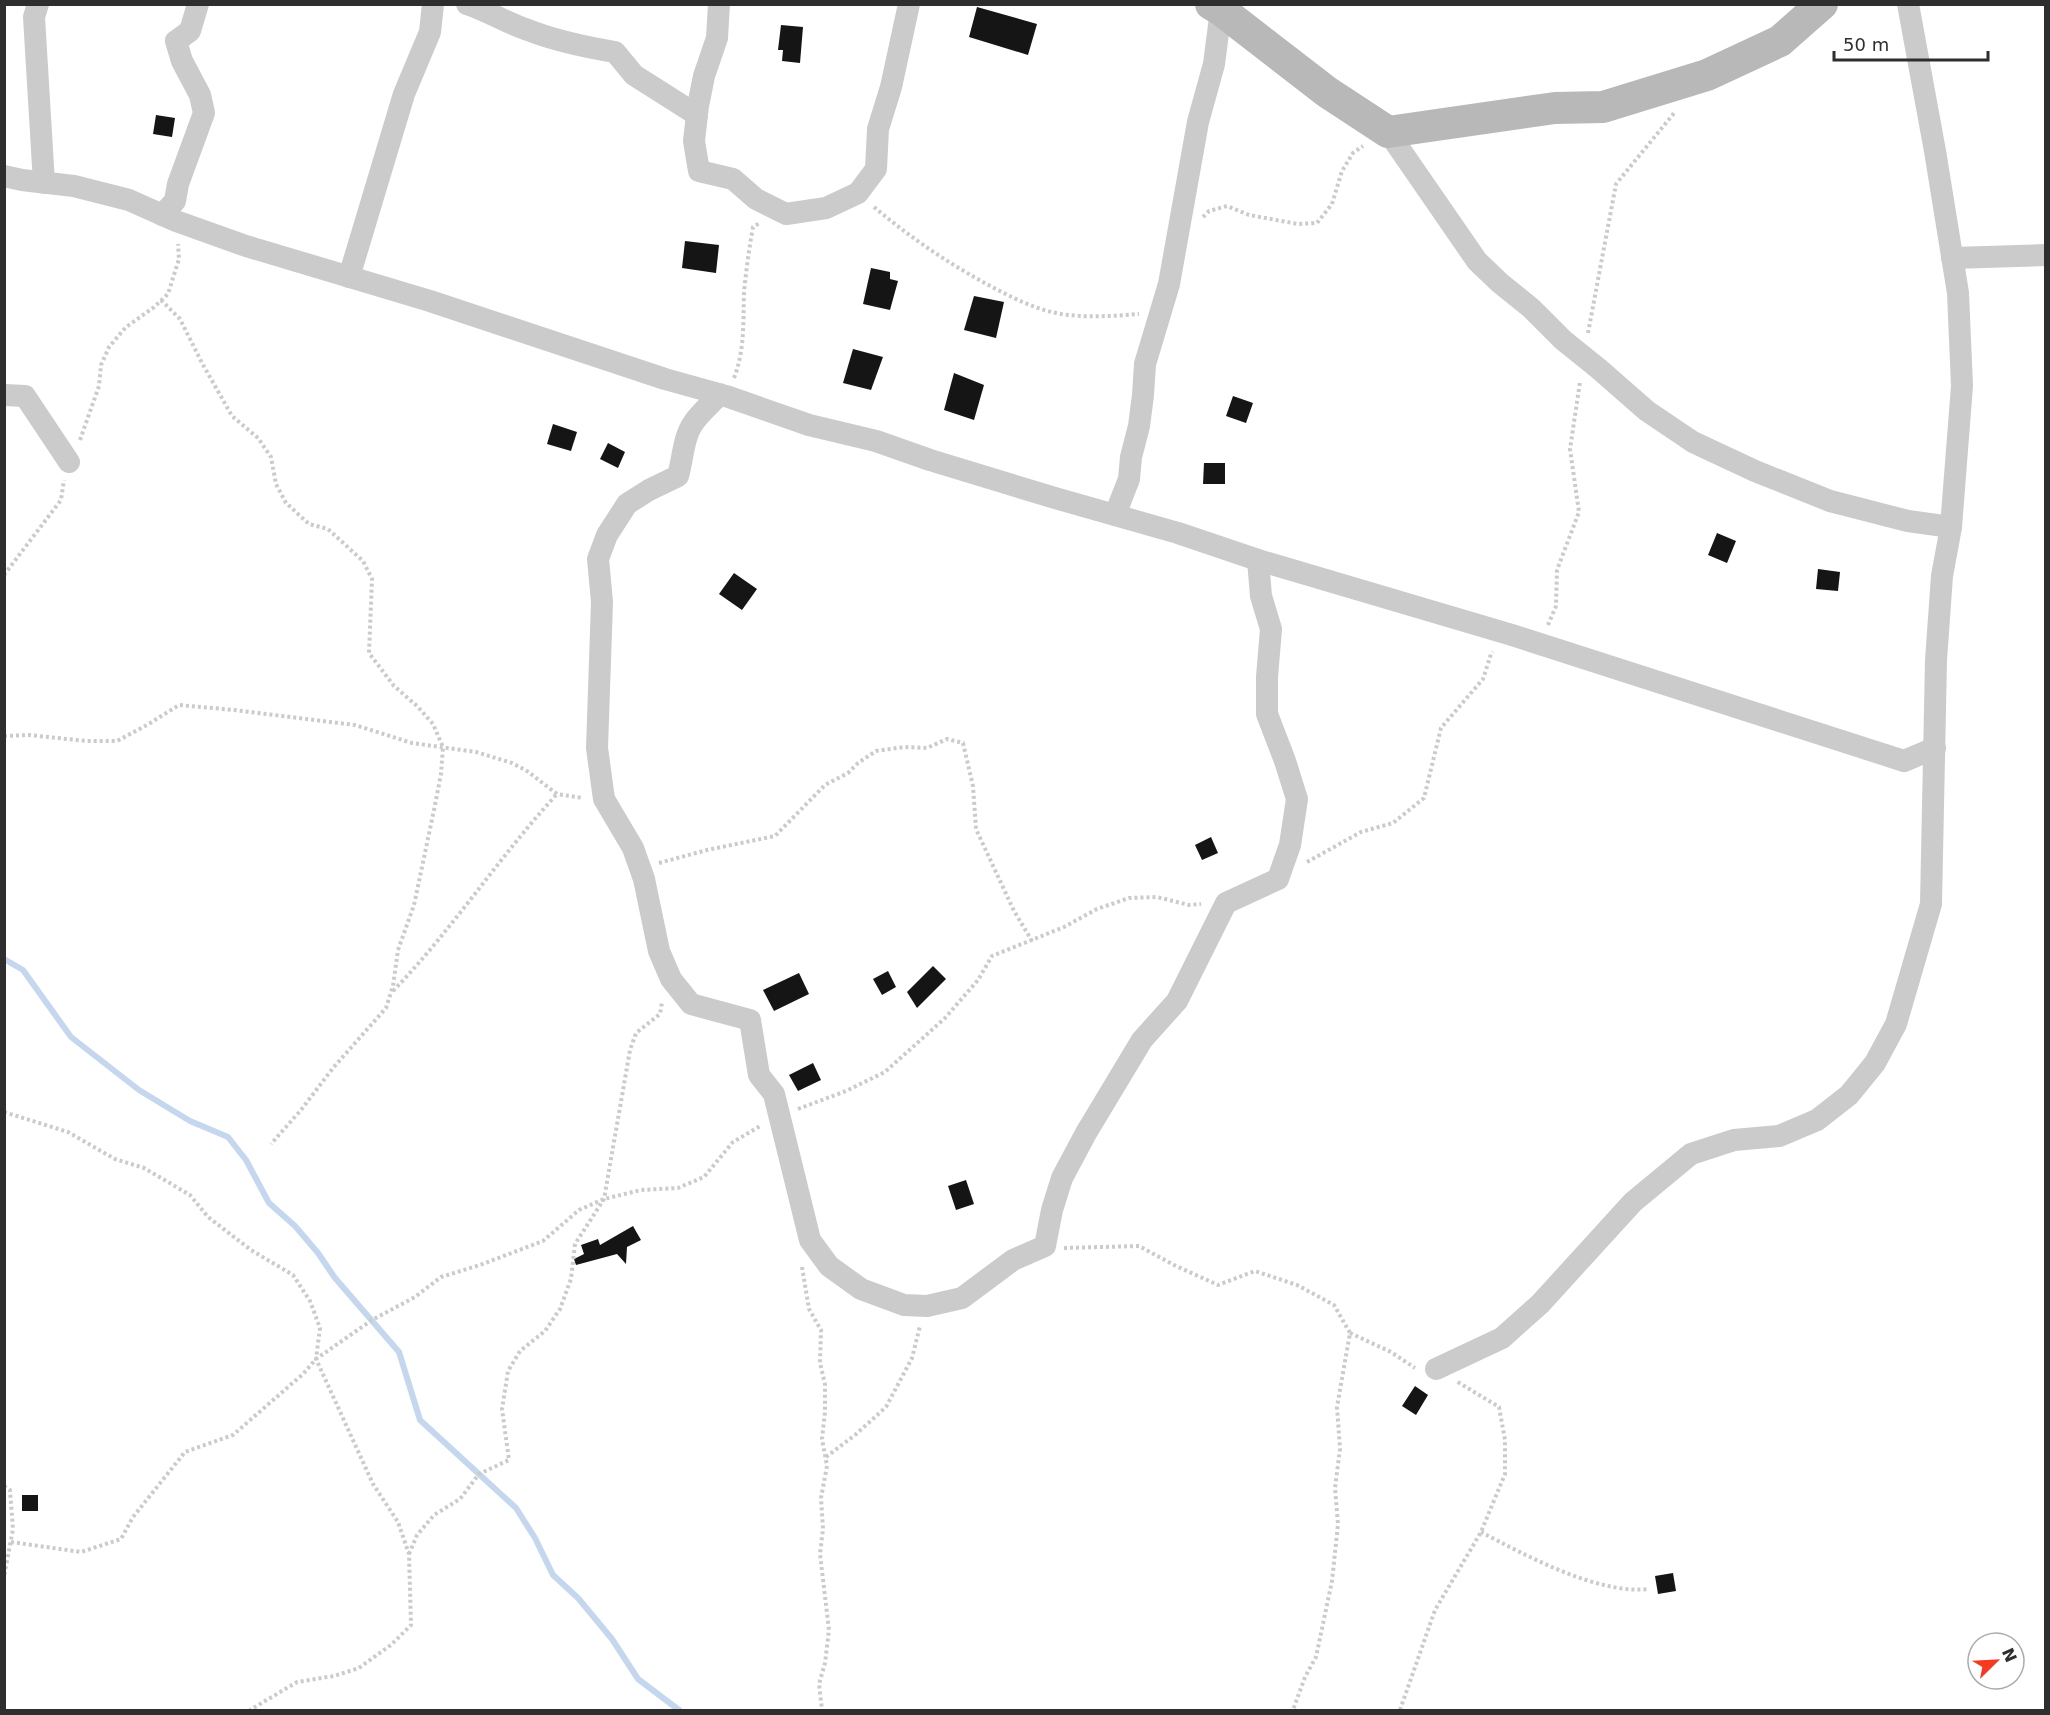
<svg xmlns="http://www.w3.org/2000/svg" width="2050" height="1715" viewBox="0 0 2050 1715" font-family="'DejaVu Sans',sans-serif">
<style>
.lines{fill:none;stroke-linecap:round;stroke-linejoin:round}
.stream{stroke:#c5d6ef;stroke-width:6}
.building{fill:#151515}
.path{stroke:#cbcbcb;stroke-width:4;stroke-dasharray:3 3;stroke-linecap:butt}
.street{stroke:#cbcbcb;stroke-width:22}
.secondary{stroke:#b8b8b8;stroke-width:32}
</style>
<rect width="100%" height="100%" fill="#fff"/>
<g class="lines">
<!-- stream -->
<polyline class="stream" points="4,959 23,970 71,1037 139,1090 190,1121 228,1137 246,1160 269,1203 295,1226 318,1253 335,1278 399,1352 420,1420 516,1508 535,1538 553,1575 578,1598 612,1639 638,1679 679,1710"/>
</g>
<!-- building -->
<g class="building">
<polygon points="977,7 1037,24 1028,55 969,37"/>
<polygon points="781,25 803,27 800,63 782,61 783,50 778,50"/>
<polygon points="156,115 175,118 172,137 153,134"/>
<polygon points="685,241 719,245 716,273 682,268"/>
<polygon points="871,268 890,272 890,279 898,281 890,310 863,304"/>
<polygon points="974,296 1004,302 996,338 964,330"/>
<polygon points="853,349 883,357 871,390 843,383"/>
<polygon points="954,373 984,385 974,420 944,410"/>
<polygon points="1233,396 1253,403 1246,423 1226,416"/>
<polygon points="553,424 577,432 571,451 547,444"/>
<polygon points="608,443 625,452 618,468 600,459"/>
<polygon points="1204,463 1225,463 1225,484 1203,484"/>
<polygon points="1717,533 1736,541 1727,563 1708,555"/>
<polygon points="1818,569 1840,572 1838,591 1816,589"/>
<polygon points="734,573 757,589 742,610 719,594"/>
<polygon points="1211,837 1218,853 1202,860 1195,845"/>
<polygon points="933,966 946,979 917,1008 907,992"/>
<polygon points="888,971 896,987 882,995 873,979"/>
<polygon points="799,973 809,994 774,1011 763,990"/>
<polygon points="813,1063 821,1080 798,1091 789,1075"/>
<polygon points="966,1180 974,1204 956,1210 948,1186"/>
<polygon points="633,1226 641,1240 627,1247 626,1264 617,1254 576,1265 574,1259 584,1254 581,1245 598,1239 600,1245"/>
<polygon points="1415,1386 1428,1395 1416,1415 1402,1406"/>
<rect x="22" y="1495" width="16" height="16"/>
<polygon points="1673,1573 1676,1591 1658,1594 1655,1576"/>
</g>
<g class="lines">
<!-- path -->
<g class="path">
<path d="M 874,207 C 912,239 952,266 996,289 C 1017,300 1038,310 1061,314 C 1086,318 1113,316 1139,314"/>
<polyline points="1203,217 1209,211 1227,206 1249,215 1298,224 1317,223 1332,204 1342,171 1353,153 1363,146"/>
<polyline points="161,300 180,319 202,363 232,416 258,438 271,457 276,484 286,503 309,524 328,529 363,561 372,579 369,653 394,686 417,706 433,724 443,747 441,774 434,810 414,905 398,950 393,986 386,1008 333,1068 301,1110 271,1144"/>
<polyline points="1588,333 1616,184 1675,112"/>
<path d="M 734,378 C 745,349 743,323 744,293 C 746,271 749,249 753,227 L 760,223"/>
<polyline points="80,440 99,386 101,365 109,347 126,327 153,308 168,294 179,259 178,244"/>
<polyline points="4,575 61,500 64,480"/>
<polyline points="1548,625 1556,606 1557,570 1579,512 1570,449 1580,382"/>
<polyline points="4,736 29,735 86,741 117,741 147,725 179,705 234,710 355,725 412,743 476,752 512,763 527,771 557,794 583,798"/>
<polyline points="1307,862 1361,832 1393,823 1424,798 1441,728 1483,679 1491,654 1493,652"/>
<polyline points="659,863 707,850 775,836 825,785 848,773 858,763 876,751 904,747 927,748 947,739 963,743 973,786 976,829 1014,911 1032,941"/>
<path d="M 393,991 C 452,930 499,857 557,794"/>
<polyline points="798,1109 846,1091 885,1072 945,1018 978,980 992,956 1064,927 1097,909 1129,898 1157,897 1189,905 1201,904"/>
<polyline points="4,1112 68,1132 115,1159 144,1168 168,1182 190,1195 208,1217 251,1250 293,1275 310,1301 320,1328 316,1359 373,1484 398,1522 409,1554 411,1625 391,1645 359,1668 334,1676 297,1682 250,1710"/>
<polyline points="1064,1248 1139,1246 1174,1265 1218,1285 1255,1271 1297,1285 1334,1305 1350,1333 1337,1407 1340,1449 1335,1488 1338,1524 1332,1581 1316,1657 1305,1677 1293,1710"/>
<polyline points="802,1267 809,1309 821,1330 820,1363 825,1384 825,1412 822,1439 827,1466 821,1498 823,1529 820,1554 829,1630 825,1663 819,1684 822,1710"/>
<polyline points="1350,1333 1391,1352 1415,1368"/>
<polyline points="826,1457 855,1435 886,1407 912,1358 920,1326"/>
<polyline points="4,1486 10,1490 13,1529 4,1577"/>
<path d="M 1481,1532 C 1525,1555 1598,1595 1649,1589"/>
<polyline points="11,1542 81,1552 121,1539 133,1517 185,1452 233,1435 303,1374 316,1359 372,1320 415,1297 441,1277 480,1265 543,1241 579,1210 604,1199 641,1190 678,1188 704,1177 733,1142 762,1125"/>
<polyline points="409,1554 417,1535 434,1515 460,1499 479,1474 509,1460 502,1409 508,1371 520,1351 545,1331 560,1309 571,1279 575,1244 604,1199 630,1050 636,1033 660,1014 662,1002"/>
<polyline points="1400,1710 1435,1610 1481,1532 1505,1474 1505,1440 1499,1407 1456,1381"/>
</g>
<!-- street -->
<g class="street">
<polyline points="38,4 34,17 44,183"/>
<path d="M 467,4 C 488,11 507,23 528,30 C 556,41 585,47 615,52 L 634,75 L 697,115"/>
<polyline points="719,4 717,38 704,76 698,106 694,141 699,171 733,179 756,199 786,214 826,208 858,193 876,169 878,129 891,87 909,4"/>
<polyline points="1388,132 1477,261 1500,283 1531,308 1563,340 1599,369 1647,411 1693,442 1755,471 1830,501 1908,521 1951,527"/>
<path d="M 4,176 L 22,180 L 74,186 L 129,200 L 176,221 L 246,246 L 430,301 L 665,379 L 726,396 L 809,425 L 876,441 L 930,460 L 1055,498 L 1178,533 L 1258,560 L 1261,596 L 1271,629 L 1267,677 L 1267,714 L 1285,761 L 1297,799 L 1290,845 L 1278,879 L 1226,903 L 1177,1001 L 1142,1040 L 1086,1133 L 1062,1178 L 1052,1210 L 1045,1246 L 1013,1260 L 962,1298 L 927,1306 L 904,1305 L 861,1289 L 829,1266 L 810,1240 L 774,1094 L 759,1075 L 750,1020 L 691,1004 L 671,979 L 659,951 L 644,879 L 633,848 L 604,799 L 597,748 L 602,602 L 598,559 L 607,535 L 627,504 L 649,490 L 678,476 C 683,459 683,437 694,422 C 701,412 712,403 720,394"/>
<polyline points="162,215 175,201 178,184 204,113 200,95 182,61 176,41 190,31 198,4"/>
<polyline points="1952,258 2046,255"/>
<polyline points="349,277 404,94 430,32 433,4"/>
<polyline points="4,395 25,396 69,462"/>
<polyline points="1115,515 1129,479 1131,457 1139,426 1143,395 1145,364 1169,284 1198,122 1214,64 1221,10"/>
<polyline points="1258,560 1512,635 1904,761 1935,748"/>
<polyline points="1436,1369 1502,1338 1540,1304 1633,1202 1691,1154 1734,1140 1779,1136 1817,1120 1849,1095 1875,1063 1896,1024 1931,904 1936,660 1942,576 1951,527 1962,386 1958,293 1935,151 1908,4"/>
</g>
<!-- secondary -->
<polyline class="secondary" points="1211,4 1221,10 1327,92 1388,132 1555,108 1603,107 1707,75 1780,41 1822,4"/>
</g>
<!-- border -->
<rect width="2050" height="1715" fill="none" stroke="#2e2e2e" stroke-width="12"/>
<!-- north arrow -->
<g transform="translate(1996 1661) rotate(66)"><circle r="28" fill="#ffffff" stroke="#ababab" stroke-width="1.5"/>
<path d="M0-4.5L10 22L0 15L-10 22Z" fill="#f53a21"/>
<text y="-9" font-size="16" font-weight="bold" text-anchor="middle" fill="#2e2e2e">N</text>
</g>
<!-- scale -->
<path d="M1834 51v9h154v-9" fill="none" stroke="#2e2e2e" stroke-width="3"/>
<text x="1843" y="51" font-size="18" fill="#2e2e2e" stroke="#ffffff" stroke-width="4.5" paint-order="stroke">50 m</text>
</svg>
